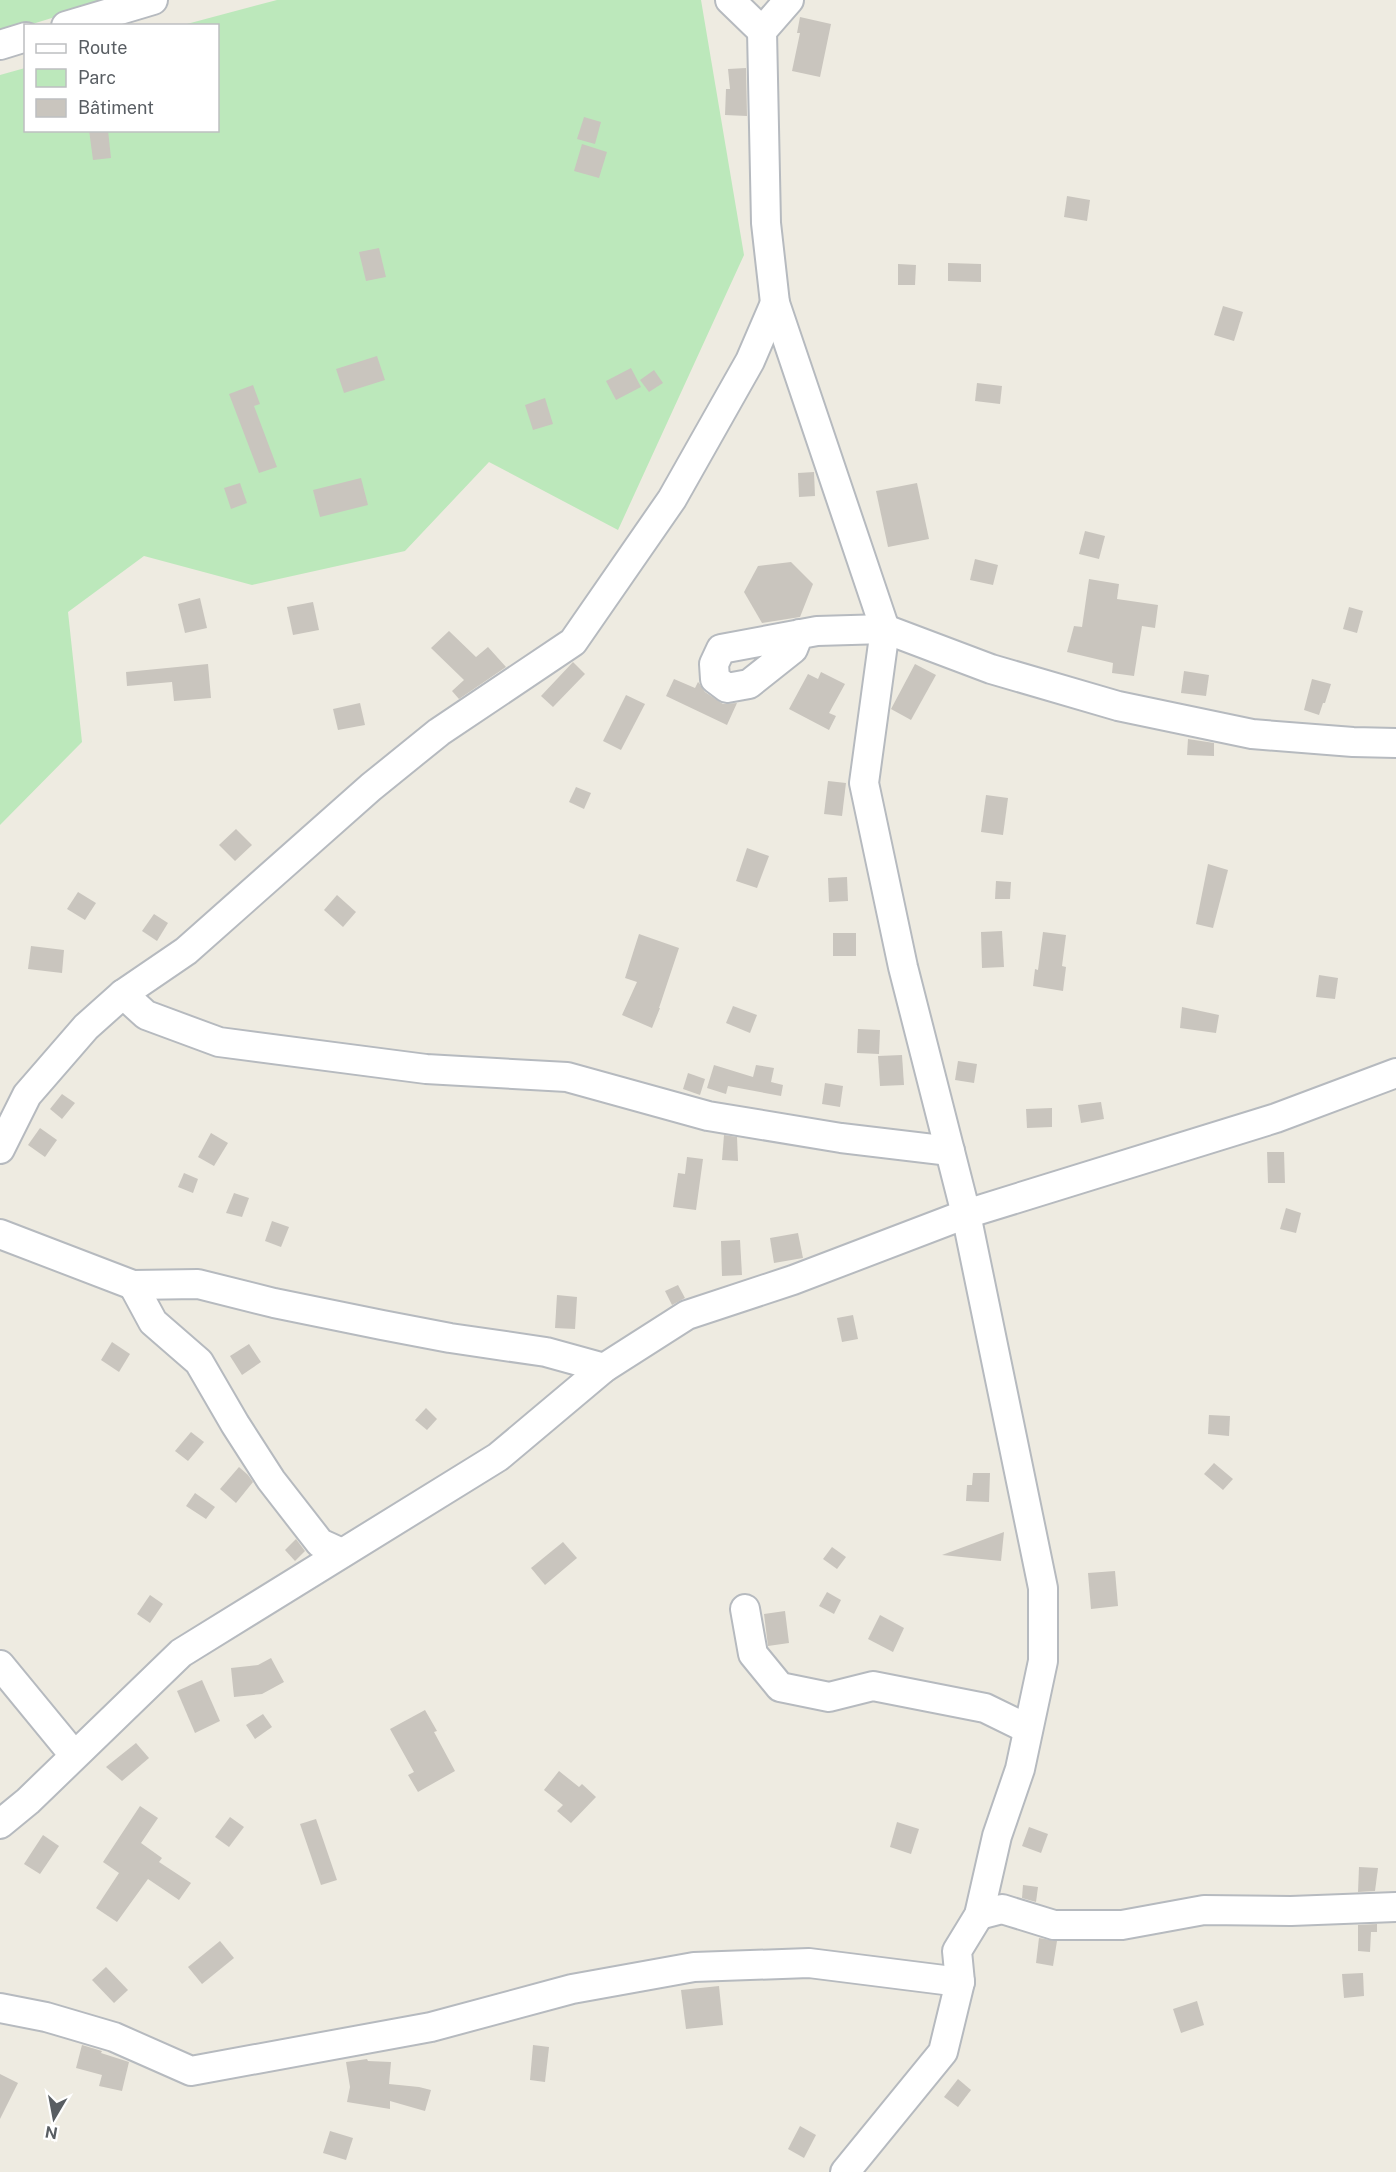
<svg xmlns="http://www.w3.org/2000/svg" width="1396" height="2172" viewBox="0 0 1396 2172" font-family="'Public Sans',sans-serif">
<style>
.green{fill:#bce8bb}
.building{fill:#c9c5be}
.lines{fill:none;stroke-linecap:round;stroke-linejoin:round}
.minor-casing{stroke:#b6babf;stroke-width:32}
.minor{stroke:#fff;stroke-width:28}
</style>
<rect width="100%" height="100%" fill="#eeebe1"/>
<!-- green -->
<g class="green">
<polygon points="0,0 110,0 0,34"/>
<polygon points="277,0 701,0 744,255 618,530 489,462 405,551 252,585 144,556 68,612 82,742 0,825 0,75 25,68 26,130 218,130 218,26 183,25"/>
</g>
<!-- building -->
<g class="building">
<polygon points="800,17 831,24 820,77 792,71 800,33 797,33"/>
<polygon points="746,68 747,116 725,115 726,89 730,89 728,69"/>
<polygon points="584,117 601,122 595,144 577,139"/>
<polygon points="89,130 108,130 111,158 93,160"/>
<polygon points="582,144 607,152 599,178 574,171"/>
<polygon points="1067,196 1090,200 1087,221 1064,217"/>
<polygon points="379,248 386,277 366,281 359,252"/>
<polygon points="948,263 981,264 981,282 948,281"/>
<polygon points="898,264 916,265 915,285 898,285"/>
<polygon points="1223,306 1243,312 1234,341 1214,335"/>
<polygon points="377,356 385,380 344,393 336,369"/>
<polygon points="631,368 641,387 616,400 606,381"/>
<polygon points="654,370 663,383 649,392 640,380"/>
<polygon points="977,383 1002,386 1000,404 975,401"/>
<polygon points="253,385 260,404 254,406 277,467 259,473 229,394"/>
<polygon points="545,398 553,424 533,430 525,405"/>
<polygon points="814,472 815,496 799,497 798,473"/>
<polygon points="361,478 368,505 320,517 313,490"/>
<polygon points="240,483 247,503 231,509 224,488"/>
<polygon points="917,483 929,539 888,547 876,491"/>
<polygon points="1085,531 1105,536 1099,559 1079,554"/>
<polygon points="975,559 998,565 993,585 970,580"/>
<polygon points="791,562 813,584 800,617 762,623 744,592 758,566"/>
<polygon points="1089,579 1119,584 1117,599 1158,605 1155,628 1142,626 1134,676 1112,673 1113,663 1067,652 1074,626 1082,627"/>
<polygon points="200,598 207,628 185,633 178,604"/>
<polygon points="313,602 319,630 293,635 287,607"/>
<polygon points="1349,607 1363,611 1357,633 1343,629"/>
<polygon points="449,631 476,657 488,647 506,667 459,699 452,691 464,680 431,648"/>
<polygon points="573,662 585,674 553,707 541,696"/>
<polygon points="208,664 211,698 174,701 172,682 127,686 126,672"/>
<polygon points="915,664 936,675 911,720 891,709"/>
<polygon points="1184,671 1209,675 1206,696 1181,693"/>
<polygon points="821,672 845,684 829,713 836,716 829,730 789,709 808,674 818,679"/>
<polygon points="674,679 695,688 698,682 699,683 705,692 723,704 737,703 727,725 666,696"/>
<polygon points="1312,679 1331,684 1325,703 1323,703 1319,715 1304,710"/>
<polygon points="626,695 645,704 621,750 603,741"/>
<polygon points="360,703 365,725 338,730 333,709"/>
<polygon points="1188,739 1214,743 1214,756 1187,755"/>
<polygon points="828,781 846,783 842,816 824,814"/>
<polygon points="576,787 591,793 584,809 569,802"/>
<polygon points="986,795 1008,798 1003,835 981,832"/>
<polygon points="236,829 252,845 235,861 219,845"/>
<polygon points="747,848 769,856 757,888 736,881"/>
<polygon points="1208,864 1228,870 1213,928 1196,924"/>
<polygon points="847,877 848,901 829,902 828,878"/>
<polygon points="996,881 1011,882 1010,899 995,899"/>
<polygon points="78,892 96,903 85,920 67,909"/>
<polygon points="337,895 356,912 343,927 324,910"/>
<polygon points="154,914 168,923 157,941 142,931"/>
<polygon points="1002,931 1004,967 982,968 981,932"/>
<polygon points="1043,932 1066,935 1062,966 1066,967 1063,991 1033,986 1035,969 1038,970"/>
<rect x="833" y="933" width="23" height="23"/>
<polygon points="639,934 679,948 659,1008 660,1008 652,1028 622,1015 637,982 625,978"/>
<polygon points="31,946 64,950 62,973 28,969"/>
<polygon points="1319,975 1338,978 1335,999 1316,997"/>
<polygon points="733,1006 757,1015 750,1033 726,1023"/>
<polygon points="1182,1007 1219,1015 1216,1033 1180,1028"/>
<polygon points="858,1029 880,1030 879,1054 857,1053"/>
<polygon points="902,1055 904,1085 880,1086 878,1056"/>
<polygon points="958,1061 977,1064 974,1083 955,1080"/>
<polygon points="714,1065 753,1077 756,1065 774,1068 771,1082 783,1085 781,1096 728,1086 726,1094 707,1088"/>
<polygon points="688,1073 705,1079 700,1095 683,1089"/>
<polygon points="825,1083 843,1086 840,1107 822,1104"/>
<polygon points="62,1094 75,1103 62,1119 50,1109"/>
<polygon points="1101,1102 1104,1119 1081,1123 1078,1105"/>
<polygon points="1052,1108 1052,1127 1027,1128 1026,1109"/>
<polygon points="40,1128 57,1140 45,1157 28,1145"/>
<polygon points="211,1133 228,1143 214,1166 198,1157"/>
<polygon points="724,1135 737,1137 738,1161 722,1160"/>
<polygon points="1267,1152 1284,1152 1285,1183 1268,1183"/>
<polygon points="687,1157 703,1159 696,1210 673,1207 678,1173 685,1174"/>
<polygon points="184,1173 198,1179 193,1193 178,1187"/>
<polygon points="234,1193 249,1198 242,1217 226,1213"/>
<polygon points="1286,1208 1301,1213 1296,1233 1280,1229"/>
<polygon points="272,1221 289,1227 281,1247 265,1241"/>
<polygon points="798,1233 803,1258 774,1263 770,1238"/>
<polygon points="740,1240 742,1275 722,1276 721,1241"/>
<polygon points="678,1285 685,1298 672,1305 665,1291"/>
<polygon points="557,1295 577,1297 575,1329 555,1328"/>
<polygon points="853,1315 858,1339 842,1342 837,1318"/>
<polygon points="112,1342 130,1354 119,1372 101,1360"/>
<polygon points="249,1344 261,1362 242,1375 230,1356"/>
<polygon points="426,1408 437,1419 427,1430 415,1420"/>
<polygon points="1209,1415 1230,1416 1229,1436 1208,1434"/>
<polygon points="191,1432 204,1442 188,1461 175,1451"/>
<polygon points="1214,1463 1233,1479 1223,1490 1204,1474"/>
<polygon points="239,1467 248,1475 253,1482 236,1503 220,1489"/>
<polygon points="973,1473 990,1473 989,1502 966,1501 967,1485 972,1485"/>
<polygon points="195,1493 215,1507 206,1519 186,1506"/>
<polygon points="1004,1532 1001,1561 942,1555"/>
<polygon points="296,1539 305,1551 295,1561 285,1550"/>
<polygon points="563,1542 577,1558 545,1585 531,1568"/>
<polygon points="832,1547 846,1557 837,1569 823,1559"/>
<polygon points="1115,1571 1118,1606 1091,1609 1088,1573"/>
<polygon points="827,1592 841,1600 834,1614 819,1606"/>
<polygon points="150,1595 163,1604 150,1623 137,1614"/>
<polygon points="785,1611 789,1643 768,1646 764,1614"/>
<polygon points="880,1615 904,1628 893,1652 868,1639"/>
<polygon points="271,1658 284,1682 262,1694 234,1697 231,1668 258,1665"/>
<polygon points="202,1680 220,1721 195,1733 177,1691"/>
<polygon points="425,1710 437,1731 434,1732 455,1771 418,1792 408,1775 414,1772 390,1729"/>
<polygon points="263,1714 272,1727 255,1739 246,1725"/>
<polygon points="136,1743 149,1758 122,1781 106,1767"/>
<polygon points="559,1771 579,1787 582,1784 596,1797 571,1823 557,1811 563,1805 544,1790"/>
<polygon points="140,1806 158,1818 141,1843 162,1858 159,1862 191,1883 179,1900 148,1879 117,1922 96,1908 119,1873 103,1862"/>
<polygon points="230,1817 244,1827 229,1847 215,1837"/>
<polygon points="316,1819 337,1880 321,1885 300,1824"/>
<polygon points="897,1822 919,1829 911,1854 890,1847"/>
<polygon points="1029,1827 1048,1834 1041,1853 1022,1846"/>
<polygon points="43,1835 59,1846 40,1874 24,1864"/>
<polygon points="1359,1867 1378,1868 1375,1891 1358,1892"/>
<polygon points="1023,1885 1038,1887 1036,1902 1022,1898"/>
<polygon points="1377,1924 1377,1932 1371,1932 1370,1952 1358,1951 1358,1925"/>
<polygon points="1039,1938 1057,1941 1053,1966 1036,1963"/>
<polygon points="220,1941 234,1958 202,1984 188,1967"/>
<polygon points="106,1967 128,1990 114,2003 92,1980"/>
<polygon points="1363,1973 1364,1996 1344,1998 1342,1974"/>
<polygon points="719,1986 723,2025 686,2029 681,1990"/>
<polygon points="1197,2001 1204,2025 1181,2033 1173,2009"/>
<polygon points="82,2045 102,2051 101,2053 129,2062 122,2091 99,2086 102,2075 76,2068"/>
<polygon points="533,2045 549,2047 545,2082 530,2080"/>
<polygon points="367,2059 368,2061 391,2062 389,2084 419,2087 431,2090 425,2111 390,2101 390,2109 347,2102 350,2087 346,2062"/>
<polygon points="0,2074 18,2083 0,2119"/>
<polygon points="958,2079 971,2090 958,2107 944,2097"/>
<polygon points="800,2126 816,2135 804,2158 788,2149"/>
<polygon points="330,2131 353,2138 346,2160 323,2153"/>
</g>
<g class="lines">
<!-- minor casing -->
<g class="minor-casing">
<g id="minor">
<polyline points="730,0 762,31"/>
<polyline points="789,0 762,31 766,223 775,303 885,629 864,783 903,967 966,1214 1043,1588 1043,1661 1020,1769 997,1836 979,1915 957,1951 960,1982 943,2052 845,2172"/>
<polyline points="66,26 153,0"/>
<polyline points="0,45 26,37"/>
<polyline points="799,634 793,649 749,684 727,688 715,679 714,664 721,649 817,631 885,629 991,669 1118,706 1252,734 1353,742 1396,743"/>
<polyline points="123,994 146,1015 219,1042 426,1069 567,1077 708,1116 841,1138 950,1151"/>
<polyline points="0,1149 27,1095 86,1027 123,994 186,951 371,787 439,732 573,642 672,499 750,361 775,303"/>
<polyline points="0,1234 133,1285 198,1284 274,1303 382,1325 450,1338 546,1352 604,1368"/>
<polyline points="133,1285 153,1322 199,1362 235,1424 271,1480 320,1543 342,1553"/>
<polyline points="745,1609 753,1654 780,1687 829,1697 873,1686 985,1708 1028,1729"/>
<polyline points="0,1665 74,1755"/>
<polyline points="0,1824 28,1801 181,1653 498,1457 604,1368 687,1315 793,1280 966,1214 1276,1118 1396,1073"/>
<polyline points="979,1915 1002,1909 1054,1925 1122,1925 1204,1910 1291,1911 1396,1907"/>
<polyline points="0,2008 46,2017 114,2037 191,2071 431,2027 572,1989 694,1967 809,1963 960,1982"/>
</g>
</g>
<!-- minor -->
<use href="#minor" class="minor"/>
</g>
<!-- legend -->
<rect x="24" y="24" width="195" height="108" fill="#ffffff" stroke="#bdbfc1" stroke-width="1.5"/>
<rect x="36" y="44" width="30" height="9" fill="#ffffff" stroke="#bdbfc1" stroke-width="1.5"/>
<text x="78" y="54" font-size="18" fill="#595e63">Route</text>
<rect x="36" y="69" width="30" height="18" fill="#bce8bb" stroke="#bdbfc1" stroke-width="1.5"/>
<text x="78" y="84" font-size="18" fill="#595e63">Parc</text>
<rect x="36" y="99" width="30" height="18" fill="#c9c5be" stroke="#bdbfc1" stroke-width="1.5"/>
<text x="78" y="114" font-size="18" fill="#595e63">Bâtiment</text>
<!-- north arrow -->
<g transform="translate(54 2118) rotate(190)" stroke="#ffffff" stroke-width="4.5" paint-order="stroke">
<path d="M0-4.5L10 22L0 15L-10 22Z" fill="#595e63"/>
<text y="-9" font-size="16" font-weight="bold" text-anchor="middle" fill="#595e63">N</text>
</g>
</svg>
